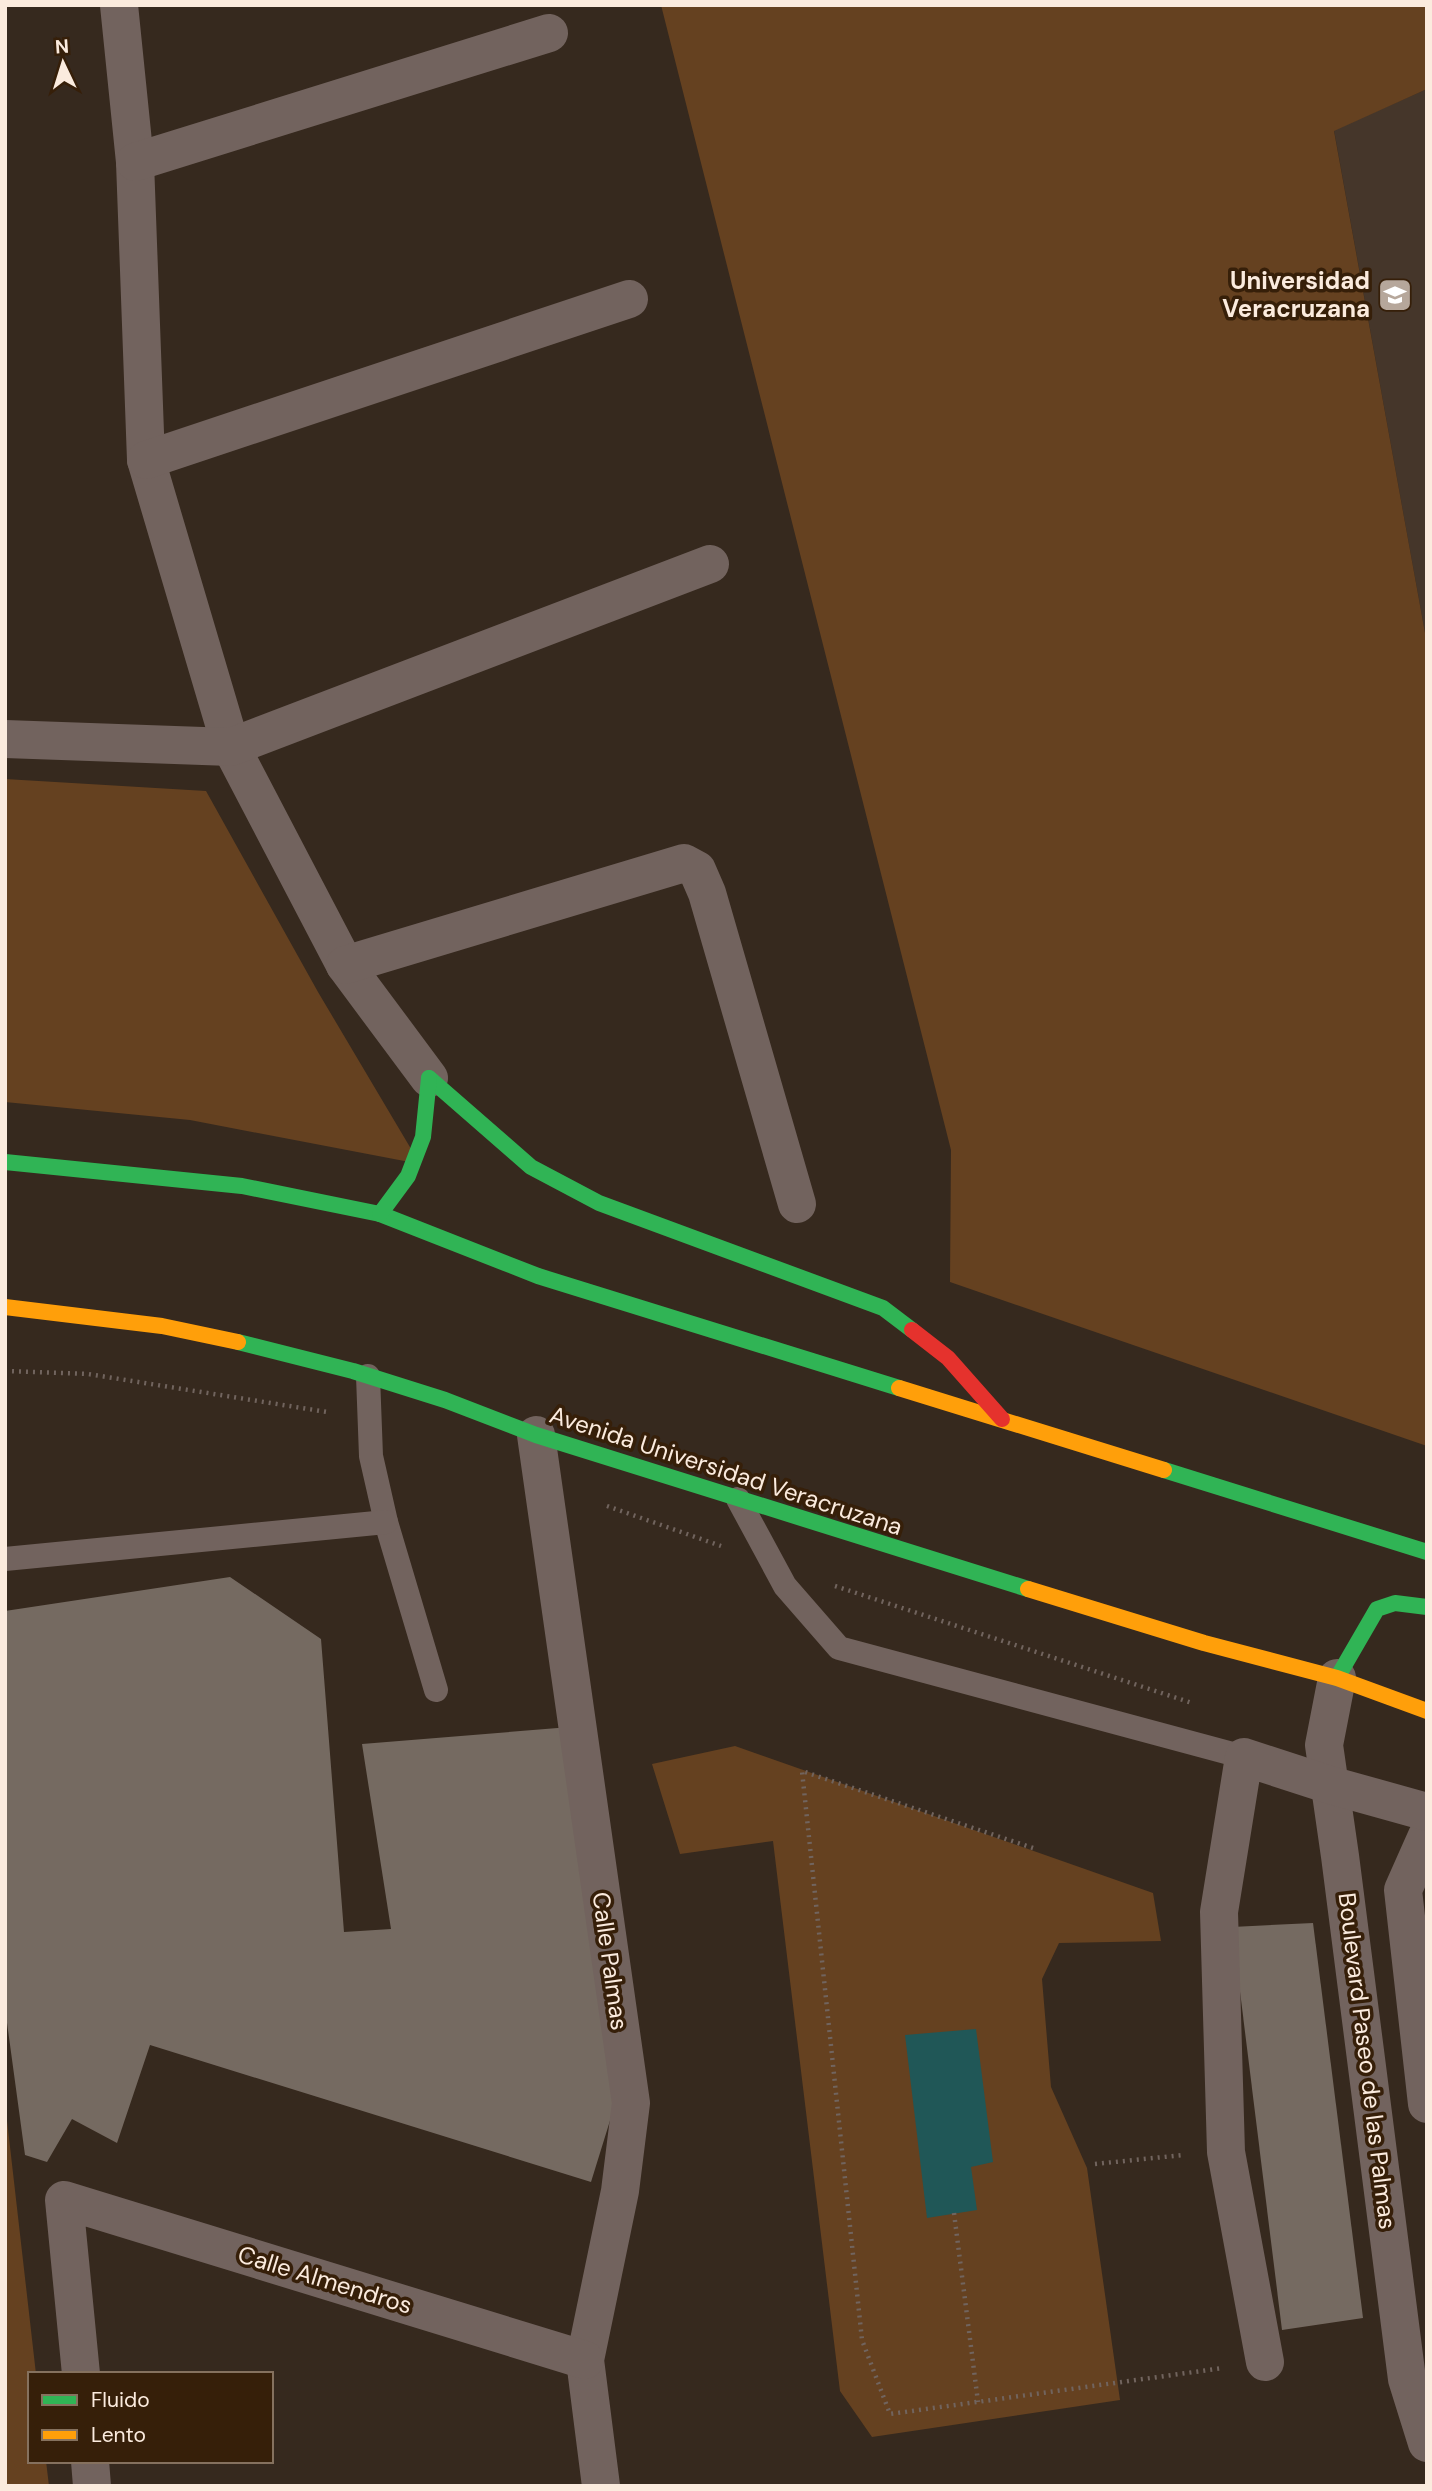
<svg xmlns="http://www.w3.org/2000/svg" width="1432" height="2491" viewBox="0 0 1432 2491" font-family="'DM Sans',sans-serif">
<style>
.education{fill:#45362a}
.green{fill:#654120}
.water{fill:#205757}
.building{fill:#756a61}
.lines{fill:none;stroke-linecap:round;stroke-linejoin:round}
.path{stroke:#71645e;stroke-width:4.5;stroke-dasharray:2 5;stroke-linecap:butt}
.lane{stroke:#72635e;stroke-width:24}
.street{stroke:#72635e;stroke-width:38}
.fast{stroke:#30b455;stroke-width:16}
.slow{stroke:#ff9f0a;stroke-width:16}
.jam{stroke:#e5322d;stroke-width:16}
.labels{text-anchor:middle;stroke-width:7;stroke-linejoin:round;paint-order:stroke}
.poi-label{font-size:24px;font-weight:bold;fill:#fbebde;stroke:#361f09;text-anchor:end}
.street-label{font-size:24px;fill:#fbebde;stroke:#361f09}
</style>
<rect width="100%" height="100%" fill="#36291e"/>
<!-- education -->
<polygon class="education" points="1427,89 1427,644 1334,130"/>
<!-- green -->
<g class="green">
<polygon points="661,5 1427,5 1427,89 1334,131 1427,644 1427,1446 950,1282 951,1150"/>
<polygon points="5,779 206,791 318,992 420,1164 190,1120 5,1102"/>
<polygon points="735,1746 1153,1893 1161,1941 1059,1943 1042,1979 1051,2087 1087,2168 1120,2400 872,2437 840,2391 773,1841 680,1854 652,1764"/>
<polygon points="5,2103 36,2374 30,2374 30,2461 46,2461 49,2486 5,2486"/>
</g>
<!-- water -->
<polygon class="water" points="976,2029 993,2162 971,2167 977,2210 927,2218 905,2035"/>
<!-- building -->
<g class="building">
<polygon points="230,1577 321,1639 344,1932 391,1929 362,1744 570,1727 617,2098 591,2182 150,2045 117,2143 72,2119 47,2162 25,2155 5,2008 5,1611"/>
<polygon points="1313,1923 1363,2318 1282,2330 1232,1927"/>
</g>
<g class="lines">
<!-- path -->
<g class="path">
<polyline points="5,1371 88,1374 327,1412"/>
<polyline points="607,1506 721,1546"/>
<polyline points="835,1586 1192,1703"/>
<polyline points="1033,1848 802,1771 862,2340 890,2414 1223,2368"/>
<polyline points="1095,2164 1183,2155"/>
<polyline points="954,2213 978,2402"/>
</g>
<!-- lane -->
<g class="lane">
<polyline points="368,1376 371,1456 386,1522 436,1690"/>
<polyline points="738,1499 785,1586 839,1648 1244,1757"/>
<polyline points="5,1559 386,1522"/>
</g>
<!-- street -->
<g class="street">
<polyline points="119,5 135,162 146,460 231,747 345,965 429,1078"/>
<polyline points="135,162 549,33"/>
<polyline points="146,460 629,299"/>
<polyline points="5,739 231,747 710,564"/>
<polyline points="345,965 684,863 697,870 707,893 797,1204"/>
<polyline points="536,1435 631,2103 620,2191 585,2360 601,2486"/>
<polyline points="1337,1678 1324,1745 1340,1856 1407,2379 1427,2443"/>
<polyline points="1427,1836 1403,1890 1427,2104"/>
<polyline points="1265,2362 1226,2152 1219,1912 1244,1757 1330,1785 1427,1812"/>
<polyline points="81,2374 64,2200 585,2360"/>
<polyline points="90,2461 92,2486"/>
</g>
<!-- fast -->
<g class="fast">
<polyline points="429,1078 531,1167 599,1203 883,1308 912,1330"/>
<polyline points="5,1162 242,1186 380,1214 538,1276 899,1388"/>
<polyline points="380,1214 408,1176 423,1137 429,1078"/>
<polyline points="238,1342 353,1371 445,1400 536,1435 1028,1589"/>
<polyline points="1164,1470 1427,1552"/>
<polyline points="1337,1678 1377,1609 1395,1603 1427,1607"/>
</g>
<!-- slow -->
<g class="slow">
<polyline points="5,1307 162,1326 238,1342"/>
<polyline points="899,1388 1164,1470"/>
<polyline points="1028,1589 1204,1643 1337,1678 1427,1711"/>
</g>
<!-- jam -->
<polyline class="jam" points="912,1330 948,1358 1002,1419"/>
</g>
<!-- icons -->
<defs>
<g id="university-square" transform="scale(1.75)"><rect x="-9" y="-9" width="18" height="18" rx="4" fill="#b6a79b" stroke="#361f09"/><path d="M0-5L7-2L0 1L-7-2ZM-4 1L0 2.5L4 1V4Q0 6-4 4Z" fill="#fff"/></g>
</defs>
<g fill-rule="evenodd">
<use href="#university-square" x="1395" y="295"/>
</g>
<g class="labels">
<!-- poi labels -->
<g class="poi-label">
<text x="1370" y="289">Universidad<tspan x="1370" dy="28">Veracruzana</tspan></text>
</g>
<!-- street labels -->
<g class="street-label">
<text transform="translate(726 1471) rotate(18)" y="8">Avenida Universidad Veracruzana</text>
<text transform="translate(610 1961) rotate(82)" y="8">Calle Palmas</text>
<text transform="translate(1367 2061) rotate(83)" y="8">Boulevard Paseo de las Palmas</text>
<text transform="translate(325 2280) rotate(17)" y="8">Calle Almendros</text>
</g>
</g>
<!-- border -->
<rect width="1432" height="2491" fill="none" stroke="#fbebde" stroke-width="14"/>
<!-- legend -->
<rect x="28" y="2372" width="245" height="91" fill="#361f09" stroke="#85715e" stroke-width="2"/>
<rect x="42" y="2395" width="35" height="10" fill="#30b455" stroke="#85715e" stroke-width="2"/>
<text x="91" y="2407" font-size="21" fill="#fbebde">Fluido</text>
<rect x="42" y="2430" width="35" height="10" fill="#ff9f0a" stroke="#85715e" stroke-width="2"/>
<text x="91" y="2442" font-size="21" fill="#fbebde">Lento</text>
<!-- north arrow -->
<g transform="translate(63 63) rotate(356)" stroke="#361f09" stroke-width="5" paint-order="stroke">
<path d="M0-5L12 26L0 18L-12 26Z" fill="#fbebde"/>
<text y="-10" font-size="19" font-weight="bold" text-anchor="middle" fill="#fbebde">N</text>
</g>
</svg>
